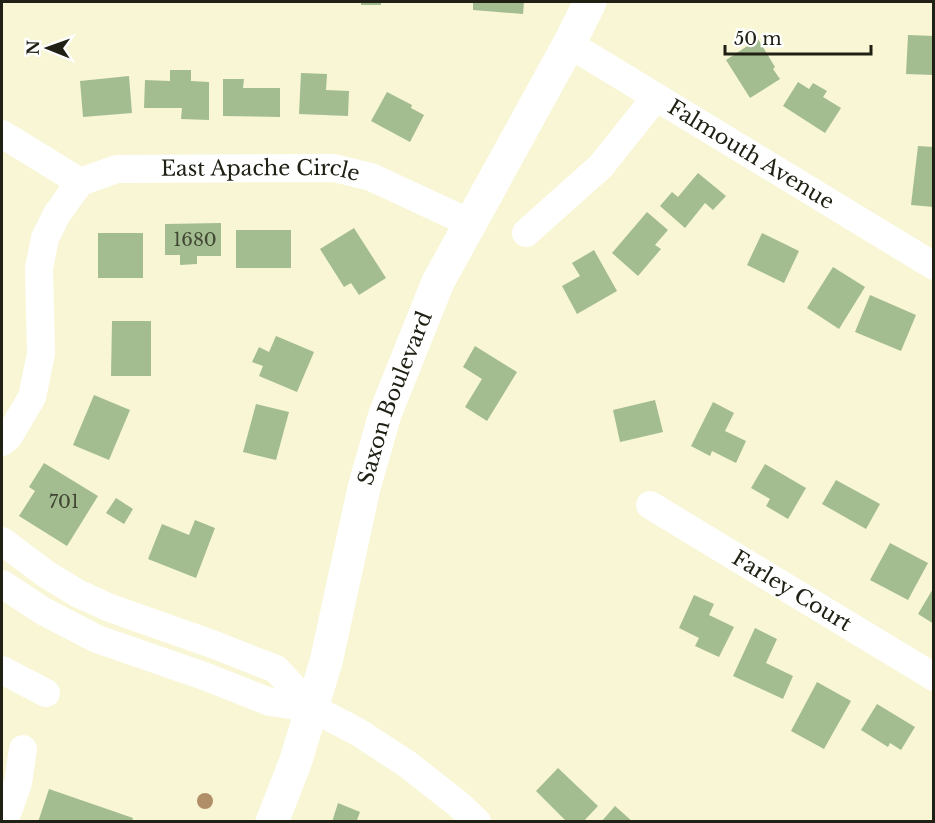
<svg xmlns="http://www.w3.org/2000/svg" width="935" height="823" viewBox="0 0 935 823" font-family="'Libre Baskerville',serif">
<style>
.building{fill:#a3bd90}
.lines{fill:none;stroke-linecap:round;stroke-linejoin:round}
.minor{stroke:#fff;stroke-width:28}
.major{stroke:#fff;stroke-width:33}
.tree{fill:#b08f68}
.labels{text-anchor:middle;stroke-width:6;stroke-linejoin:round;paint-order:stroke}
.number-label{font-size:18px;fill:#414733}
.street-label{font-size:21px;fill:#202014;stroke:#fff}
</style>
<rect width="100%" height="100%" fill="#f8f6d5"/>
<!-- building -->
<g class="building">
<rect x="361" y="2" width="20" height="3"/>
<polygon points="473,2 524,2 523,14 473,10"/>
<polygon points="908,35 934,36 934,75 906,74"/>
<polygon points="758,39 775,67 773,69 780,79 750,98 726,60"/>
<polygon points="170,70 191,70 191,81 209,82 209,120 181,119 182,108 144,108 145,80 170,81"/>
<polygon points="301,73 327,74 326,90 349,91 348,116 299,114"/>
<polygon points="129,76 132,113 83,117 80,81"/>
<polygon points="223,79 244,79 243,88 280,88 280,117 223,116"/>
<polygon points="798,82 809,89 813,83 827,91 823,97 841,108 825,133 783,106"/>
<polygon points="387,92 412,105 411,108 424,115 410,142 371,121"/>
<polygon points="918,146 934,147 934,207 911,205"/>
<polygon points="698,173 726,196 713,210 705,203 685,228 660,206 672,192 678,197"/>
<polygon points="647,212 668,230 655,245 661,249 638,276 612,253"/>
<polygon points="221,223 221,256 197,256 197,264 180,265 180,255 165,255 165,224"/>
<polygon points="354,228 386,278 359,295 351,283 344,287 320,249"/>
<rect x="236" y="230" width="55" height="38"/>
<rect x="98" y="233" width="45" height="45"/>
<polygon points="762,233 799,251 784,283 747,265"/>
<polygon points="594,250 617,291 577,314 562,286 580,276 572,263"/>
<polygon points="833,267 865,287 839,329 807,308"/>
<polygon points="870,295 916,315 901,351 855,332"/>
<polygon points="112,321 151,321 151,376 111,376"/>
<polygon points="276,336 314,352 297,392 259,376 263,366 252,362 259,347 269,352"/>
<polygon points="475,346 517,372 487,421 465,407 482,379 463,367"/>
<polygon points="94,395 130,410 109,460 73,445"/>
<polygon points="655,400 663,432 620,442 613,410"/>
<polygon points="713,402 734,413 725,431 746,441 736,463 712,451 710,456 691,446"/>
<polygon points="256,404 289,412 276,460 243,452"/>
<polygon points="44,463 98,496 67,546 19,516 35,491 29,487"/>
<polygon points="765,464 806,488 788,519 766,506 770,499 751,488"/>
<polygon points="836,480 880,504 866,529 822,504"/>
<polygon points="116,498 133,509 124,524 106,513"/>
<polygon points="195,520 215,528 196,578 148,559 162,524 189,535"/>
<polygon points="890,543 928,563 908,600 870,580"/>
<polygon points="934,587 934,624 918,614"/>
<polygon points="694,595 714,604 709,615 734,627 719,657 695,646 699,638 679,628"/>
<polygon points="755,628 777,639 766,663 793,676 783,699 733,676"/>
<polygon points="817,682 851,701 824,749 791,731"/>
<polygon points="877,704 915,727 901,750 890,743 888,747 861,730"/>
<polygon points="558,768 598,806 583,822 567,822 536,791"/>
<polygon points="49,789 133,818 132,822 38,822"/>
<polygon points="338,803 360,812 357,820 361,822 332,822"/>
<polygon points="615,806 633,822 601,822"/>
</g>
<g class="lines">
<!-- minor -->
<g class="minor">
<path id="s1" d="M 569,44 L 934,266"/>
<polyline points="2,134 80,182"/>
<polyline points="526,233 601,166 656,97"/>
<path id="s2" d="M 2,442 L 9,436 L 32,397 L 41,354 L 39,268 L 45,238 L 57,214 L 80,182 L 117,169 L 334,168 L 371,177 L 470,223"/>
<path id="s3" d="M 650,505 L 934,677"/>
<polyline points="2,541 46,574 77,593 110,608 212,644 276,669 312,708 358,732 407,764 458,804 477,822"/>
<polyline points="2,584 43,611 97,639 204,676 270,702 312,708"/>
<polyline points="2,670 46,693"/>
<polyline points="4,822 18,783 23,749"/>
</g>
<!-- major -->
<path class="major" id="s4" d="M 272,822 L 295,763 L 326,662 L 364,488 L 385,414 L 438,282 L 569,44 L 590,2"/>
</g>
<!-- trees -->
<circle class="tree" cx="205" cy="801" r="8"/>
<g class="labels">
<!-- number labels -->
<g class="number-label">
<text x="195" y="246">1680</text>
<text x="64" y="508">701</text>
</g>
<!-- street labels -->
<g class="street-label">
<text dy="7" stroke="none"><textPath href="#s1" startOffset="213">Falmouth Avenue</textPath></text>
<text dy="7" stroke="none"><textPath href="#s2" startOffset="464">East Apache Circle</textPath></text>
<text dy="7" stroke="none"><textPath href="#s4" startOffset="442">Saxon Boulevard</textPath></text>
<text dy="7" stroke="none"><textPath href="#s3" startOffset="166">Farley Court</textPath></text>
</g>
</g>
<!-- border -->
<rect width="935" height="823" fill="none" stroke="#202014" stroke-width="6"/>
<!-- north arrow -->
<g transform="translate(48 48) rotate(271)" stroke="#ffffff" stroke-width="4.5" paint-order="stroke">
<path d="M0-4.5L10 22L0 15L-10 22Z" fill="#202014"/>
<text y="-9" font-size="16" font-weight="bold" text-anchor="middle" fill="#202014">N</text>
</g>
<!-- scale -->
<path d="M725 45v9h146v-9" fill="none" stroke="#202014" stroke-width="3"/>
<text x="734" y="45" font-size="18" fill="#202014" stroke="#ffffff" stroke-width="4.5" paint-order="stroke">50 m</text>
</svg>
